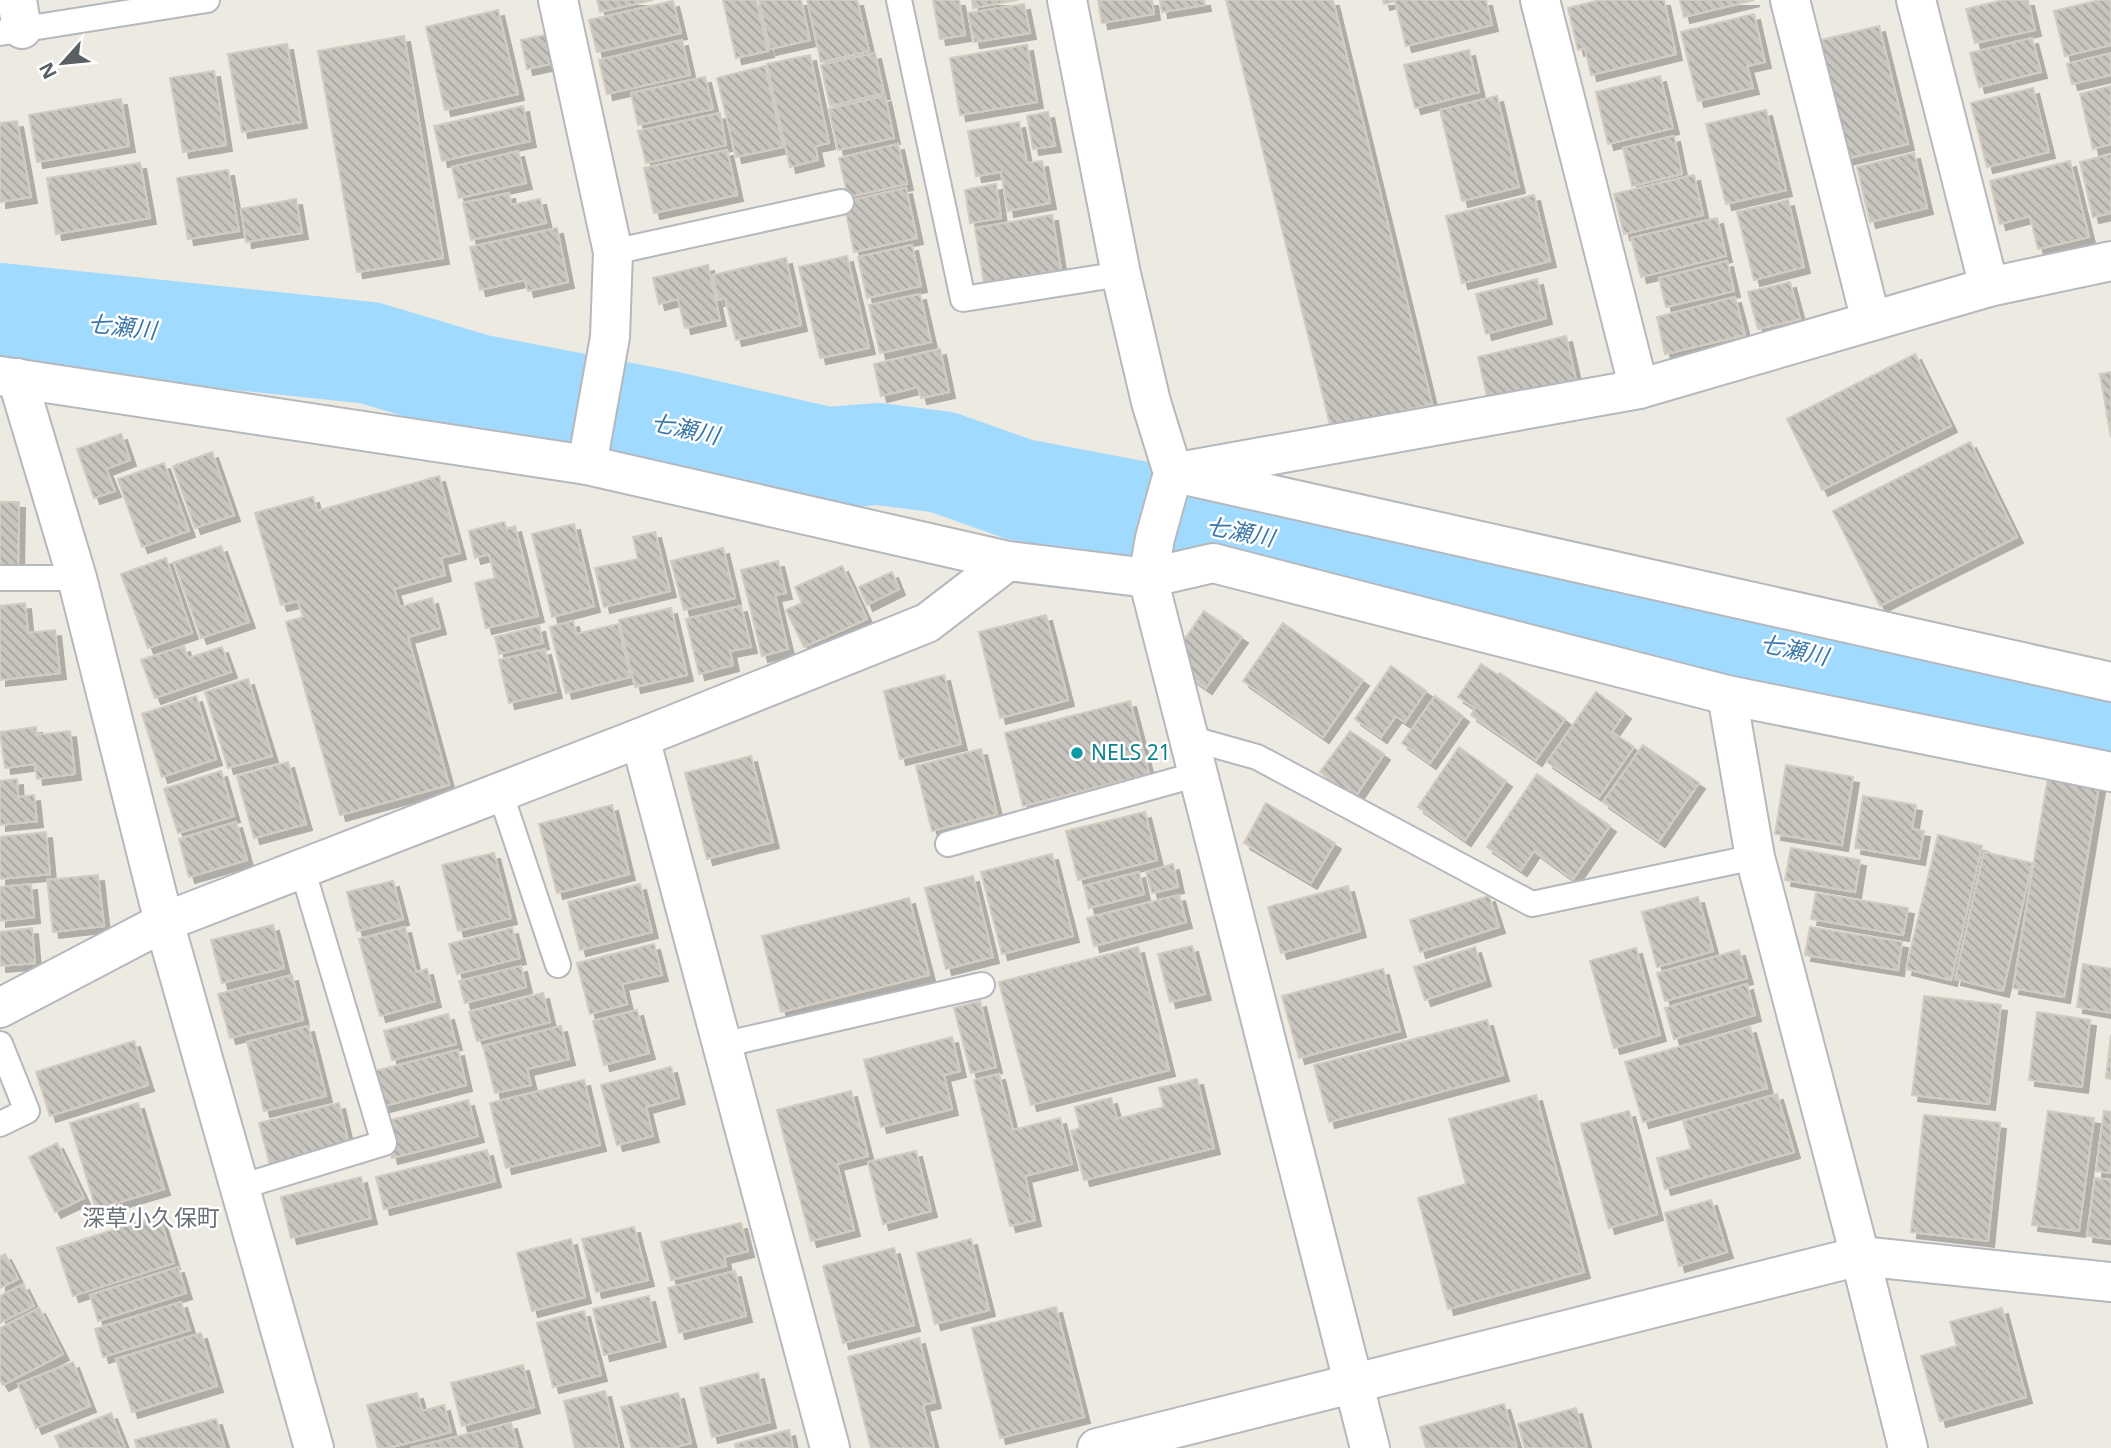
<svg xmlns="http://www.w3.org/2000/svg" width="2111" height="1448" viewBox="0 0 2111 1448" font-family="'Noto Sans','Noto Sans JP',sans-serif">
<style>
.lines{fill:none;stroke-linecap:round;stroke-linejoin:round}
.river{stroke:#a0dbff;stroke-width:102}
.building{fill:url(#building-back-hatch);stroke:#d2cbc0;stroke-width:2;filter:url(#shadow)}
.lane-casing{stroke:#b5b8bd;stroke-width:28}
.street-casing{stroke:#b5b8bd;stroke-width:42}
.lane{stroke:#fff;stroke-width:24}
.street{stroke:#fff;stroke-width:38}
.culture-dot{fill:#0f9aa8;stroke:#fff;stroke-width:2.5}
.labels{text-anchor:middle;stroke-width:5;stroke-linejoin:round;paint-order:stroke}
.culture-label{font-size:21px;fill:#0d838f;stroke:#fff;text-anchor:start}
.water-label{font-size:23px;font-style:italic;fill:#3c77a8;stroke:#fff}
.neighbourhood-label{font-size:23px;fill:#6b7175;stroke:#fff}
</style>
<defs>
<pattern id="building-back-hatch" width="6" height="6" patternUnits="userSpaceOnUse" patternTransform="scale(1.75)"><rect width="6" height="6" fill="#c8c5bf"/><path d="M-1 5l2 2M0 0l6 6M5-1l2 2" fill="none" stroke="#a5a39f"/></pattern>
<filter id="shadow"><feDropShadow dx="6" dy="6" stdDeviation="0" flood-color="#0004"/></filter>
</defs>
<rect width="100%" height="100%" fill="#edeae2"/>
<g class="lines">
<!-- river -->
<polyline class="river" points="0,314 370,353 477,385 664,421 826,458 878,454 942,462 1018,489 1306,544 1832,661 2111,718"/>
</g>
<!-- building -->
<g class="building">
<polygon points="597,0 653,0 600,12"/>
<polygon points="723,0 756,0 768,51 736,58"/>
<polygon points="759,0 801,0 810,40 770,49"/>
<polygon points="807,0 857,0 869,51 821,62"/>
<polygon points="933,0 959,0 965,35 940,39"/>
<polygon points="972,0 1018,0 973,8"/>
<polygon points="1098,0 1152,0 1154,14 1102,23"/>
<polygon points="1160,0 1204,0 1205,5 1162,12"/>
<polygon points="1226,0 1333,0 1432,404 1331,429"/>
<polygon points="1383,0 1486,0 1492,25 1406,46 1395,1 1384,4"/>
<polygon points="1600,0 1664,0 1676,54 1591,75 1585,48 1578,50 1568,8"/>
<polygon points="1680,0 1754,0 1684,17"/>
<polygon points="2003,0 2028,0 2035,30 1975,43 1966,9"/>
<polygon points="2099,0 2111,0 2111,45 2065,56 2054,11"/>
<polygon points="673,1 681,33 597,52 589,20"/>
<polygon points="1024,4 1030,33 974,42 968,13"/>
<polygon points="498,10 518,94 445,110 426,27"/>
<polygon points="1754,14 1765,62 1747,66 1753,88 1698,101 1681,32"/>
<polygon points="1879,26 1908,144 1845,159 1817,41"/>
<polygon points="554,33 560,62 527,69 521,40"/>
<polygon points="404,36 443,258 357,272 318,51"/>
<polygon points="2032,38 2041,72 1979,87 1970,53"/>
<polygon points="682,40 690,75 607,94 599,60"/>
<polygon points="287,44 301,122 242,132 228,54"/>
<polygon points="1027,45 1037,102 960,115 950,58"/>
<polygon points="1469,50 1479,92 1415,108 1404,65"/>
<polygon points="875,53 884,93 830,106 821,65"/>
<polygon points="2111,53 2111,75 2072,84 2067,64"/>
<polygon points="810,55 829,143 815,146 818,160 790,167 767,64"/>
<polygon points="765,66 783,147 736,157 717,78"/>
<polygon points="214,71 226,145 183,152 170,78"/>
<polygon points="1660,76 1673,128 1608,144 1596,92"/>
<polygon points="705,77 713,109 638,125 631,93"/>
<polygon points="2111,86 2111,144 2093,149 2080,94"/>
<polygon points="2033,88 2049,152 1987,167 1971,103"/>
<polygon points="885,96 894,138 838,150 829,109"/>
<polygon points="1497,96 1519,187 1462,201 1440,110"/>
<polygon points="121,99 129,146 37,162 29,115"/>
<polygon points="523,106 530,141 442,161 434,126"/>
<polygon points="1766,110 1786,190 1726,204 1706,124"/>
<polygon points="1048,112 1055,146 1033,149 1027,116"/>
<polygon points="720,113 726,145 646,163 638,131"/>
<polygon points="17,121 31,197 0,202 0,123"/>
<polygon points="1019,122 1027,163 1042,161 1050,203 1008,211 1001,172 976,176 968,131"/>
<polygon points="1674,136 1682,174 1632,186 1623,148"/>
<polygon points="898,144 907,184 848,197 839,158"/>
<polygon points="727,150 737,195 654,213 644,168"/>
<polygon points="518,151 526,183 459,198 452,167"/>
<polygon points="1914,153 1927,208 1870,222 1857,167"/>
<polygon points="2111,154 2111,213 2093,217 2080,162"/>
<polygon points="2070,161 2089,237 2038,249 2030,216 2000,224 1990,181"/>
<polygon points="140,163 150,218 56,234 47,178"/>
<polygon points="228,170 239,231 188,239 177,178"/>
<polygon points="1694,175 1703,215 1624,234 1614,194"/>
<polygon points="996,184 1001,218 970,223 965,190"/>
<polygon points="906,188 917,238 854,252 844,202"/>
<polygon points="509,193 511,205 540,199 546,223 471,240 463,203"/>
<polygon points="1534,195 1550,261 1462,283 1446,216"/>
<polygon points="296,199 302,233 246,242 241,209"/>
<polygon points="1788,200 1804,267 1754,280 1737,212"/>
<polygon points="1052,215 1061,270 984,283 975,228"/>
<polygon points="1717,218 1726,256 1641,277 1631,238"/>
<polygon points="557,228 568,282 528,291 525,280 480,290 470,247"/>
<polygon points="912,245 921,286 867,298 858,257"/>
<polygon points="847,256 869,348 820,358 799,267"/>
<polygon points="786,258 801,325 736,340 725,298 718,300 713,275"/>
<polygon points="1727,261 1734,291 1666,307 1659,278"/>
<polygon points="708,265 720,320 685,328 678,299 659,304 653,278"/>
<polygon points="1537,279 1546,318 1486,334 1476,294"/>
<polygon points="1790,282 1800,319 1758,329 1748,292"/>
<polygon points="920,294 931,342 880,353 869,305"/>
<polygon points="1735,297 1745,335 1665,354 1657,317"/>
<polygon points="1566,336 1576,380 1488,401 1478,357"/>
<polygon points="940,349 949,392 921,398 918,387 881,396 874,364"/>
<polygon points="1915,354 1951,426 1822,490 1787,419"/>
<polygon points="2111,372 2111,437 2100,374"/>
<polygon points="121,434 130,460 106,469 115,491 94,498 77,449"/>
<polygon points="1970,442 2017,537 1880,606 1833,511"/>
<polygon points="212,452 234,515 195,528 173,466"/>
<polygon points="164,463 189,531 142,547 118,479"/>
<polygon points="439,476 460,553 441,558 445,575 394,589 400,607 432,598 440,628 408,637 449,785 340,815 286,622 303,617 298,601 281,605 255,513 313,497 317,511"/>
<polygon points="0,502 19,502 18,565 0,565"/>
<polygon points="504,522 507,529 515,526 538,616 486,628 475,583 495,578 489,554 475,558 469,531"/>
<polygon points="574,524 594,606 552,617 532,534"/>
<polygon points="655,532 670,591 604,607 595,568 638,559 633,537"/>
<polygon points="221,546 249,622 201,638 174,562"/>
<polygon points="723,548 735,598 684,610 671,561"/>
<polygon points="166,558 192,633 148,648 121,574"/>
<polygon points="778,561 786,593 775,595 788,649 762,656 741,570"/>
<polygon points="842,566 867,619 804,647 786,610 802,603 795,587"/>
<polygon points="892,572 899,589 867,605 859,587"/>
<polygon points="25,603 28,633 55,630 60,673 0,680 0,606"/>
<polygon points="741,606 751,647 730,651 733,665 699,674 686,619"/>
<polygon points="671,608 687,675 635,687 619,620"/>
<polygon points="1204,611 1242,637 1206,688 1169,662"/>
<polygon points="1046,615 1068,700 1000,718 979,632"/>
<polygon points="573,621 576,634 618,624 630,677 566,693 550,627"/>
<polygon points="1283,623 1363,680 1323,737 1243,681"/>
<polygon points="539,626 543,643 499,654 495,637"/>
<polygon points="184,646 188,658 222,647 231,672 155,698 141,660"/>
<polygon points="545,649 556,692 509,703 499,660"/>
<polygon points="1481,664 1498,675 1500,673 1565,719 1536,760 1471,715 1475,708 1458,697"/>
<polygon points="1391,666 1426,691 1405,722 1396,716 1381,737 1355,719"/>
<polygon points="944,675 961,744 900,759 884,691"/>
<polygon points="248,679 272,756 228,768 205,692"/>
<polygon points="1596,692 1625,713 1612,732 1634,747 1599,797 1547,762"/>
<polygon points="196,696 216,759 162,777 142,714"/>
<polygon points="1435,696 1463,716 1430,763 1402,743"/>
<polygon points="1130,701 1149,774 1023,806 1005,733"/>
<polygon points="36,727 37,735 70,731 75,774 37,779 35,764 5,768 0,732"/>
<polygon points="1350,731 1384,754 1355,797 1320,772"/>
<polygon points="1643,745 1699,783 1659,841 1603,802"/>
<polygon points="1459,747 1506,781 1465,840 1418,807"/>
<polygon points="981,749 997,814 932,831 916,766"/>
<polygon points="751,756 773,842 707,859 685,773"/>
<polygon points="288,762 306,824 254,838 237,776"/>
<polygon points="1786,765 1853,777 1842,845 1775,834"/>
<polygon points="221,771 234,816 178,833 164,789"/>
<polygon points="1537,774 1610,826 1573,879 1534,851 1521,870 1487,847"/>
<polygon points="2048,777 2099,786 2064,997 2013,988"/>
<polygon points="17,779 18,797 34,795 37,821 0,825 0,781"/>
<polygon points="1863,796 1916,805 1912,829 1924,831 1919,859 1855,848"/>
<polygon points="1266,803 1335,843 1311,883 1244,843"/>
<polygon points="612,805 629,874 557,893 539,824"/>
<polygon points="1145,812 1157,860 1078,880 1066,831"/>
<polygon points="236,822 247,860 189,877 179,839"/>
<polygon points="46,832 50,874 0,879 0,837"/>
<polygon points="1938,835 1982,846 1951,980 1906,969"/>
<polygon points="1791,848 1860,860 1855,892 1785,880"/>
<polygon points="1984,852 2032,863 2003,991 1955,979"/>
<polygon points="494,853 511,918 458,931 442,865"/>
<polygon points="1052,854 1073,936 1002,954 981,872"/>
<polygon points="1173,864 1178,887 1152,893 1146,872"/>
<polygon points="1139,872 1144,894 1089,908 1084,886"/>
<polygon points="98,875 104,926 53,932 47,880"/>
<polygon points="973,876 993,957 946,969 925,888"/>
<polygon points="393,881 403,919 357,931 347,892"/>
<polygon points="31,884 34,917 0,921 0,887"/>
<polygon points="640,884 652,932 580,950 568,902"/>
<polygon points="1348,886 1360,931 1281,953 1268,907"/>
<polygon points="1816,893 1908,908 1903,935 1811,919"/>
<polygon points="1179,895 1186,922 1094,946 1087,918"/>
<polygon points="1489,896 1499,927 1420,952 1410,920"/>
<polygon points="1698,897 1713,951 1657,967 1642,912"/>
<polygon points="909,898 929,975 781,1012 762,936"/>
<polygon points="273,925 284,968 222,983 211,940"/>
<polygon points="405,927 416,972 427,969 435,1001 380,1016 359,939"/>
<polygon points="1810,927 1902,942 1898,970 1805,955"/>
<polygon points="32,928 35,963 0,966 0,932"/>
<polygon points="512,928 520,958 457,974 449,944"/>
<polygon points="654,944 662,975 622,984 627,1004 590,1014 577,963"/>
<polygon points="1192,946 1205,994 1170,1002 1158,954"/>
<polygon points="1138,947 1169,1070 1031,1105 999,982"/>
<polygon points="1475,947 1485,980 1425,1000 1414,967"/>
<polygon points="1636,948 1660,1035 1614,1048 1590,961"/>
<polygon points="1739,950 1747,978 1665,1001 1657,973"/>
<polygon points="2083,964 2111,969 2111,1013 2077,1007"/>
<polygon points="521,966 526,987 465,1003 459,981"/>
<polygon points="1383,969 1400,1031 1299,1058 1282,996"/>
<polygon points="292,975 303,1020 230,1038 218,994"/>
<polygon points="1747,984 1755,1015 1674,1039 1665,1008"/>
<polygon points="543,993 550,1022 477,1041 469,1012"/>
<polygon points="1924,996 2001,1005 1989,1104 1912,1095"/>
<polygon points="980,1001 996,1067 971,1073 954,1008"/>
<polygon points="637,1010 649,1053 604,1065 593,1021"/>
<polygon points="2037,1012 2090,1020 2082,1087 2029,1080"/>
<polygon points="448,1014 456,1044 392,1060 384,1031"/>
<polygon points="1487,1020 1503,1075 1329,1122 1314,1065"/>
<polygon points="308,1026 326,1096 264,1111 247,1042"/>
<polygon points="561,1026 569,1059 527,1069 531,1085 495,1093 483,1046"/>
<polygon points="1750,1027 1767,1088 1643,1122 1625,1062"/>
<polygon points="2111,1035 2111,1079 2106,1078"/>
<polygon points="952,1037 960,1071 944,1075 952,1109 881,1127 864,1060"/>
<polygon points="134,1041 148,1085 50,1116 36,1072"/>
<polygon points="458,1050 466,1085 384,1106 375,1071"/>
<polygon points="671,1067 679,1098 646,1107 653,1136 617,1145 601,1085"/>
<polygon points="999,1074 1013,1130 1060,1118 1072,1164 1025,1176 1035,1220 1010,1226 974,1080"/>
<polygon points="1197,1079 1214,1148 1084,1180 1071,1131 1080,1128 1075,1107 1111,1098 1117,1119 1164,1107 1159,1088"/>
<polygon points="584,1080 600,1145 506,1168 490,1103"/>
<polygon points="851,1091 868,1156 837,1164 854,1230 811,1241 777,1110"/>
<polygon points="1777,1094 1794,1152 1665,1189 1657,1158 1691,1149 1683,1121"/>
<polygon points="1536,1095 1584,1272 1448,1309 1418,1198 1466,1184 1449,1119"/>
<polygon points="468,1100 478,1136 392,1158 383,1122"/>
<polygon points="138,1103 164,1189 96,1209 70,1123"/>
<polygon points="339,1103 349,1145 270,1165 259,1123"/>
<polygon points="1629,1111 1657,1214 1609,1228 1581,1124"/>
<polygon points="2048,1111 2094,1118 2079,1231 2032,1225"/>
<polygon points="2104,1111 2111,1112 2111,1173 2096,1171"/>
<polygon points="1924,1115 2000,1123 1988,1241 1911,1232"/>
<polygon points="57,1143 84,1198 55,1212 29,1157"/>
<polygon points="487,1150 495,1181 384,1209 376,1177"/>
<polygon points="916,1151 931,1211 883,1224 868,1162"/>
<polygon points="361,1177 371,1218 291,1238 281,1197"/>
<polygon points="2095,1178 2111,1180 2111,1239 2087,1236"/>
<polygon points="1711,1200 1727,1252 1679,1266 1665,1213"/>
<polygon points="159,1215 174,1263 73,1296 57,1248"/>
<polygon points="741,1223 748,1251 724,1257 726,1266 671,1280 661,1242"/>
<polygon points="634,1227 648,1280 596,1292 582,1239"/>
<polygon points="571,1239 585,1297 532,1311 517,1253"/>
<polygon points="971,1239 989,1310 935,1324 917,1253"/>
<polygon points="894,1248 914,1325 843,1343 823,1266"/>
<polygon points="5,1254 18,1279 0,1288 0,1257"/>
<polygon points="178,1267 186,1293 98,1321 90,1295"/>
<polygon points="735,1271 746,1316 679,1333 668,1288"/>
<polygon points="23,1284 34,1306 0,1323 0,1296"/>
<polygon points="649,1296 660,1341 604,1355 593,1309"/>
<polygon points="181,1302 190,1330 103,1357 95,1329"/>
<polygon points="1056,1307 1084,1417 1000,1438 972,1328"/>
<polygon points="39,1308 63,1354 3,1385 0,1380 0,1328"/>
<polygon points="2002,1308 2026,1397 1940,1421 1921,1356 1957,1346 1950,1322"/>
<polygon points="584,1311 601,1375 553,1387 537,1323"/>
<polygon points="201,1333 217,1386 132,1412 116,1359"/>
<polygon points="919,1338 935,1402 923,1405 934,1448 871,1448 848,1357"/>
<polygon points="73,1362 90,1406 36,1428 18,1384"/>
<polygon points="523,1365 534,1407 462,1426 451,1383"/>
<polygon points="758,1373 770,1422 712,1437 700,1388"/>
<polygon points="605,1391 619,1448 575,1448 564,1401"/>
<polygon points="417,1393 422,1411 444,1405 451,1432 388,1448 378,1448 367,1405"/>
<polygon points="678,1393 691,1443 673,1448 632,1448 621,1407"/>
<polygon points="1504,1404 1517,1448 1426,1448 1420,1427"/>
<polygon points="1576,1408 1587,1448 1525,1448 1518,1424"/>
<polygon points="111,1413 125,1448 60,1448 55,1436"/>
<polygon points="216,1419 225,1448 137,1448 135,1440"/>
<polygon points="511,1423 518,1448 411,1448"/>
<polygon points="789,1430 793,1448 736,1448 735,1444"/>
</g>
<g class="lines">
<!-- lane casing -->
<g class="lane-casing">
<g id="lane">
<polyline points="899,0 963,299 1121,274"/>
<polyline points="0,33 207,0"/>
<polyline points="613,252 841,202"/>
<polyline points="0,578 77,578"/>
<polyline points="1189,738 1257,757 1532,904 1755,857"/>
<polyline points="500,792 558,965"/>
<polyline points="948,844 1198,774"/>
<polyline points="0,1044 27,1111 0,1124"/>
<polyline points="722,1045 982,985"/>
<polyline points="240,1187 384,1143 302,868"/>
</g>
</g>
<!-- street casing -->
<g class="street-casing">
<g id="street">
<polyline points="17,0 22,29"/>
<polyline points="558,0 613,252 610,337 587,465"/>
<polyline points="1067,0 1121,274 1151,402 1173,473 1155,538 1148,578 1370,1448"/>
<polyline points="1540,0 1639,389"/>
<polyline points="1790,0 1871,321"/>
<polyline points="1916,0 1989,287"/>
<polyline points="0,376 587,465 1008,561 1148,578 1213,563 1727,695 2111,772"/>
<polyline points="17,378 77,578 164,922 314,1448"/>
<polyline points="1173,473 1639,389 1989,287 2111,261"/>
<polyline points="1189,476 2111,682"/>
<polyline points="1727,695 1755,857 1860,1256 1908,1448"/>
<polyline points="640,738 830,1448"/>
<polyline points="0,1008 164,922 640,738 927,623 1008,561"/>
<polyline points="1097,1448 1860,1256 2111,1282"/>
</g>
</g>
<!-- lane -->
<use href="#lane" class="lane"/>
<!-- street -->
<use href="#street" class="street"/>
</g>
<!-- markers -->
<circle class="culture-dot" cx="1077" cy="753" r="7"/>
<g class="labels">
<!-- culture labels -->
<g class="culture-label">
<text x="1091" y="760">NELS 21</text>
</g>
<!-- water labels -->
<g class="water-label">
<text transform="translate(122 327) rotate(6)" y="8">七瀬川</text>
<text transform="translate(685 429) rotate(12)" y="8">七瀬川</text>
<text transform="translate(1240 532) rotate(11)" y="8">七瀬川</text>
<text transform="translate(1794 650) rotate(12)" y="8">七瀬川</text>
</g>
<!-- neighbourhood labels -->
<g class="neighbourhood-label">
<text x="151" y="1226">深草小久保町</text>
</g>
</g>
<!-- north arrow -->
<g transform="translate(63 63) rotate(243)" stroke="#ffffff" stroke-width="5" paint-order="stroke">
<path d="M0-5L12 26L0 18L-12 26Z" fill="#5a5f63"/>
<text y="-10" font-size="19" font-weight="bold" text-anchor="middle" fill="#5a5f63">N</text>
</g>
</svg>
